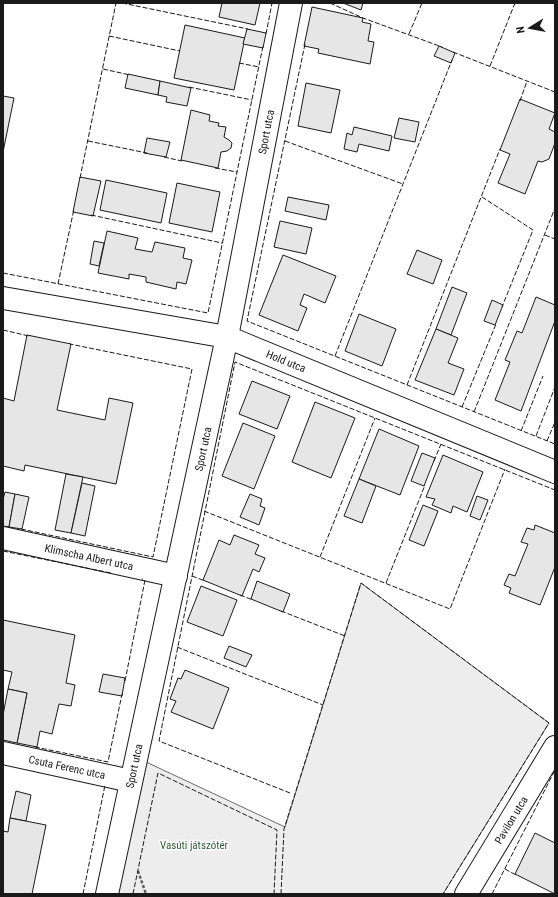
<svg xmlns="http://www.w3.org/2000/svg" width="558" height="897" viewBox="0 0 558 897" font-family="'Roboto Condensed',sans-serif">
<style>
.built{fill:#ededed;stroke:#6a6a6a}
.building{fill:#e6e6e6;stroke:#1a1a1a}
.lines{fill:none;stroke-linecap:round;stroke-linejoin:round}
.minor-casing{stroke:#1a1a1a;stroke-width:24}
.path{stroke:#5f5f5f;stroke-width:2.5;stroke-dasharray:3 2;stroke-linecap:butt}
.minor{stroke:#fff;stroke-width:22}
.fence{stroke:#1a1a1a;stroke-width:1;stroke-dasharray:5 2;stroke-linecap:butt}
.labels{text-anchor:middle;stroke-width:3;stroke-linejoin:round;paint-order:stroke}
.street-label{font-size:11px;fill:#1a1a1a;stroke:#fff}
.park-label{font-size:11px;fill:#2b5a34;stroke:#fff}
</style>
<rect width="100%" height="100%" fill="#fff"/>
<!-- built -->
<polygon class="built" points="361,583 549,723 443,894 118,894 146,762 285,827"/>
<!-- building -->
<g class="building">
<polygon points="222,3 260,3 255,25 219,17"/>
<polygon points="343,3 363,3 361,10"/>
<polygon points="312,7 363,18 362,22 371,24 368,41 374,42 370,64 318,53 319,49 304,46"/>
<polygon points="185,25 245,38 234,90 174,78"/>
<polygon points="247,29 266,33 263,48 243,44"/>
<polygon points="439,46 455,53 451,63 434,56"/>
<polygon points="128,74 160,81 158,95 125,88"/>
<polygon points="160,81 191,88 187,106 166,102 167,97 158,95"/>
<polygon points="306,83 340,90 331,133 298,126"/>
<polygon points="3,96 14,98 3,152"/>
<polygon points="520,99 555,113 549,129 555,132 555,143 549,159 542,162 538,161 525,194 498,183 510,154 500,150"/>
<polygon points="191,110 210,115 209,121 219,123 218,126 226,127 224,137 229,140 232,143 231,148 227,151 221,152 218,168 181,160"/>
<polygon points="399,118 419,122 415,142 394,138"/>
<polygon points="354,127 392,136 389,151 359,144 357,152 344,149 347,133 352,135"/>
<polygon points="147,138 170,142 166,157 144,153"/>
<polygon points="80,177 101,181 93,216 73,212"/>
<polygon points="106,180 167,193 161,223 100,210"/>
<polygon points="177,183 220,192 212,232 169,223"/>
<polygon points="288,197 329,205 326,220 285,211"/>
<polygon points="280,221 312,228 306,254 274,247"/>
<polygon points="107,231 138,238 135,249 152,252 155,242 185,248 183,258 192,260 186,284 177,282 176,289 146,282 146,277 129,274 129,279 98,273"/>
<polygon points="94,241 104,243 99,266 90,264"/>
<polygon points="417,250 442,260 433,284 407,274"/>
<polygon points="283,255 336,276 325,303 304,294 300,305 307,308 298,331 259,315"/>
<polygon points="452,287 467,293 451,335 436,329"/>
<polygon points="536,297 555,305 555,321 521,411 495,400 510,362 505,360 517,331 522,333"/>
<polygon points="492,300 503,305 495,325 484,321"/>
<polygon points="359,314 396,329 382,366 345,351"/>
<polygon points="436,329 458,338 448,363 464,369 454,395 415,380"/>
<polygon points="27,335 71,344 57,410 105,420 109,398 133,403 116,484 25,465 24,471 3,466 3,398 14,401"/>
<polygon points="252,381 290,396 277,429 239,414"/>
<polygon points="315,402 355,418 331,478 292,462"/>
<polygon points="243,423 275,436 254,489 222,476"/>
<polygon points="379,429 419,446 400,495 359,479"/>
<polygon points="422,453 435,458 424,486 411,481"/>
<polygon points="443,455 483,472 467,512 453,506 451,513 432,505 435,499 426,497"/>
<polygon points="66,474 83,477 71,533 55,530"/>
<polygon points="359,479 376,486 362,523 344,516"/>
<polygon points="82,483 95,486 85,536 71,533"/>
<polygon points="5,492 15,494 9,527 3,526 3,499"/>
<polygon points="15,494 29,497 22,529 9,527"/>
<polygon points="250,494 262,499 260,506 265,508 259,525 240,517"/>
<polygon points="477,496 488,500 480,520 470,516"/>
<polygon points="423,505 438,511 424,546 409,540"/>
<polygon points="535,525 555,533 555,567 540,605 509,593 511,588 504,585 509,574 515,576 528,544 521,542 527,528 534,530"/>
<polygon points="234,535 259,545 255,554 265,558 259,572 253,569 242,596 203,580 219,540 230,545"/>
<polygon points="257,581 290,594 283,612 251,599"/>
<polygon points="201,586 237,600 223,636 187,622"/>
<polygon points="3,620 75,635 66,683 75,685 71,706 59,704 52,734 40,731 37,747 17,743 27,693 8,689 12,672 3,670"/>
<polygon points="229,646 252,655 246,667 224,658"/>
<polygon points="185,670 229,688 213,729 171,712 176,701 170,699 178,678 181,679"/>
<polygon points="103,674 125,678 122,696 99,692"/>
<polygon points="8,689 27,693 17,743 3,740 3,715"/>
<polygon points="16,791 31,795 26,821 10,818"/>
<polygon points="10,818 46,825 32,894 3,894 3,831 8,832"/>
<polygon points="535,833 555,843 555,894 515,874"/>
</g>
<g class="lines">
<!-- minor casing -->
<g class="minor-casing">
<g id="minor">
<polyline points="3,298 227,337 555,472"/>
<polyline points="3,538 176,576"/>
<polyline points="3,753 131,781"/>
<polyline points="107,894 227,337 291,3"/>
<polyline points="466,894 555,747"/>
</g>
</g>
<!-- path -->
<polyline class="path" points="138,871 146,894"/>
<!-- minor -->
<use href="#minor" class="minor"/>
<!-- fence -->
<g class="fence">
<polyline points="122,3 248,29"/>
<polyline points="330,3 363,18 442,47"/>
<polyline points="266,34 272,3"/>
<polyline points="409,34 422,3"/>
<polyline points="109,36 180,51"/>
<polyline points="305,44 247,321 555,444"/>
<polyline points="453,52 555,92"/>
<polyline points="239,63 259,67"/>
<polyline points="490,66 515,3"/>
<polyline points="103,69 130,75"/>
<polyline points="189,87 252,100"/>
<polyline points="520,101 527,81"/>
<polyline points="88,141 147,153"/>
<polyline points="285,141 403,184"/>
<polyline points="164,157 182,161"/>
<polyline points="215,168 237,172"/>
<polyline points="80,178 116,3"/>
<polyline points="482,197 533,230 502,307"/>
<polyline points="91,215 222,243"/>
<polyline points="545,235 555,239"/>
<polyline points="3,273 208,313 263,46"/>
<polyline points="58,284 74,209"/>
<polyline points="3,330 29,336"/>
<polyline points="335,356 452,60"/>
<polyline points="407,385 500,149"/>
<polyline points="462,407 496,324"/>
<polyline points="474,412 555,208"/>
<polyline points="521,431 543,376"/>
<polyline points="536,436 555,387"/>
<polyline points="547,441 555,422"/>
<polyline points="434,461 441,444"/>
<polyline points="204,511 450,609 505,469"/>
<polyline points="21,529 153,557 192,369 70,344"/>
<polyline points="3,551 111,573"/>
<polyline points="320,557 375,418"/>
<polyline points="192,576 205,581"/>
<polyline points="386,583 425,485"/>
<polyline points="240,595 253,600"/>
<polyline points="281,611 345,636"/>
<polyline points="177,647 323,705"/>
<polyline points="125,681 145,580 142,579"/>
<polyline points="35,747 108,762 122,694"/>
<polyline points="290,793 159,741 235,362 555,490"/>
<polyline points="505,869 516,875"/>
<polyline points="83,894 105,785"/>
<polyline points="133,894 158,773 277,830 274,894"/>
<polyline points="281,894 284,829 361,583 549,723 443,894"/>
<polyline points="492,894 555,770"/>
</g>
</g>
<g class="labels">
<!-- street labels -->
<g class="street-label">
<text transform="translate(266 132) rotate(-79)" y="4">Sport utca</text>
<text transform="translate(286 361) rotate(22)" y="4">Hold utca</text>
<text transform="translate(203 449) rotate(-78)" y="4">Sport utca</text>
<text transform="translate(89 557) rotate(12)" y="4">Klimscha Albert utca</text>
<text transform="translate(134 766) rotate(-78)" y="4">Sport utca</text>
<text transform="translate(67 767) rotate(12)" y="4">Csuta Ferenc utca</text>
<text transform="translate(511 820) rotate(-59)" y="4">Pavilon utca</text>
</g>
<!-- park labels -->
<g class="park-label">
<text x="194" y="849">Vasúti játszótér</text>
</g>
</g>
<!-- border -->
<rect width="558" height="897" fill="none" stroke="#1a1a1a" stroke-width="8"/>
<!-- north arrow -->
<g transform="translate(530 28) rotate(259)" stroke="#ffffff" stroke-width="3" paint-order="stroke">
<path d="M0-3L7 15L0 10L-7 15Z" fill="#1a1a1a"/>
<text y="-6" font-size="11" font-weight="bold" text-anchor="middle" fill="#1a1a1a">N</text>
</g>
</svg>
